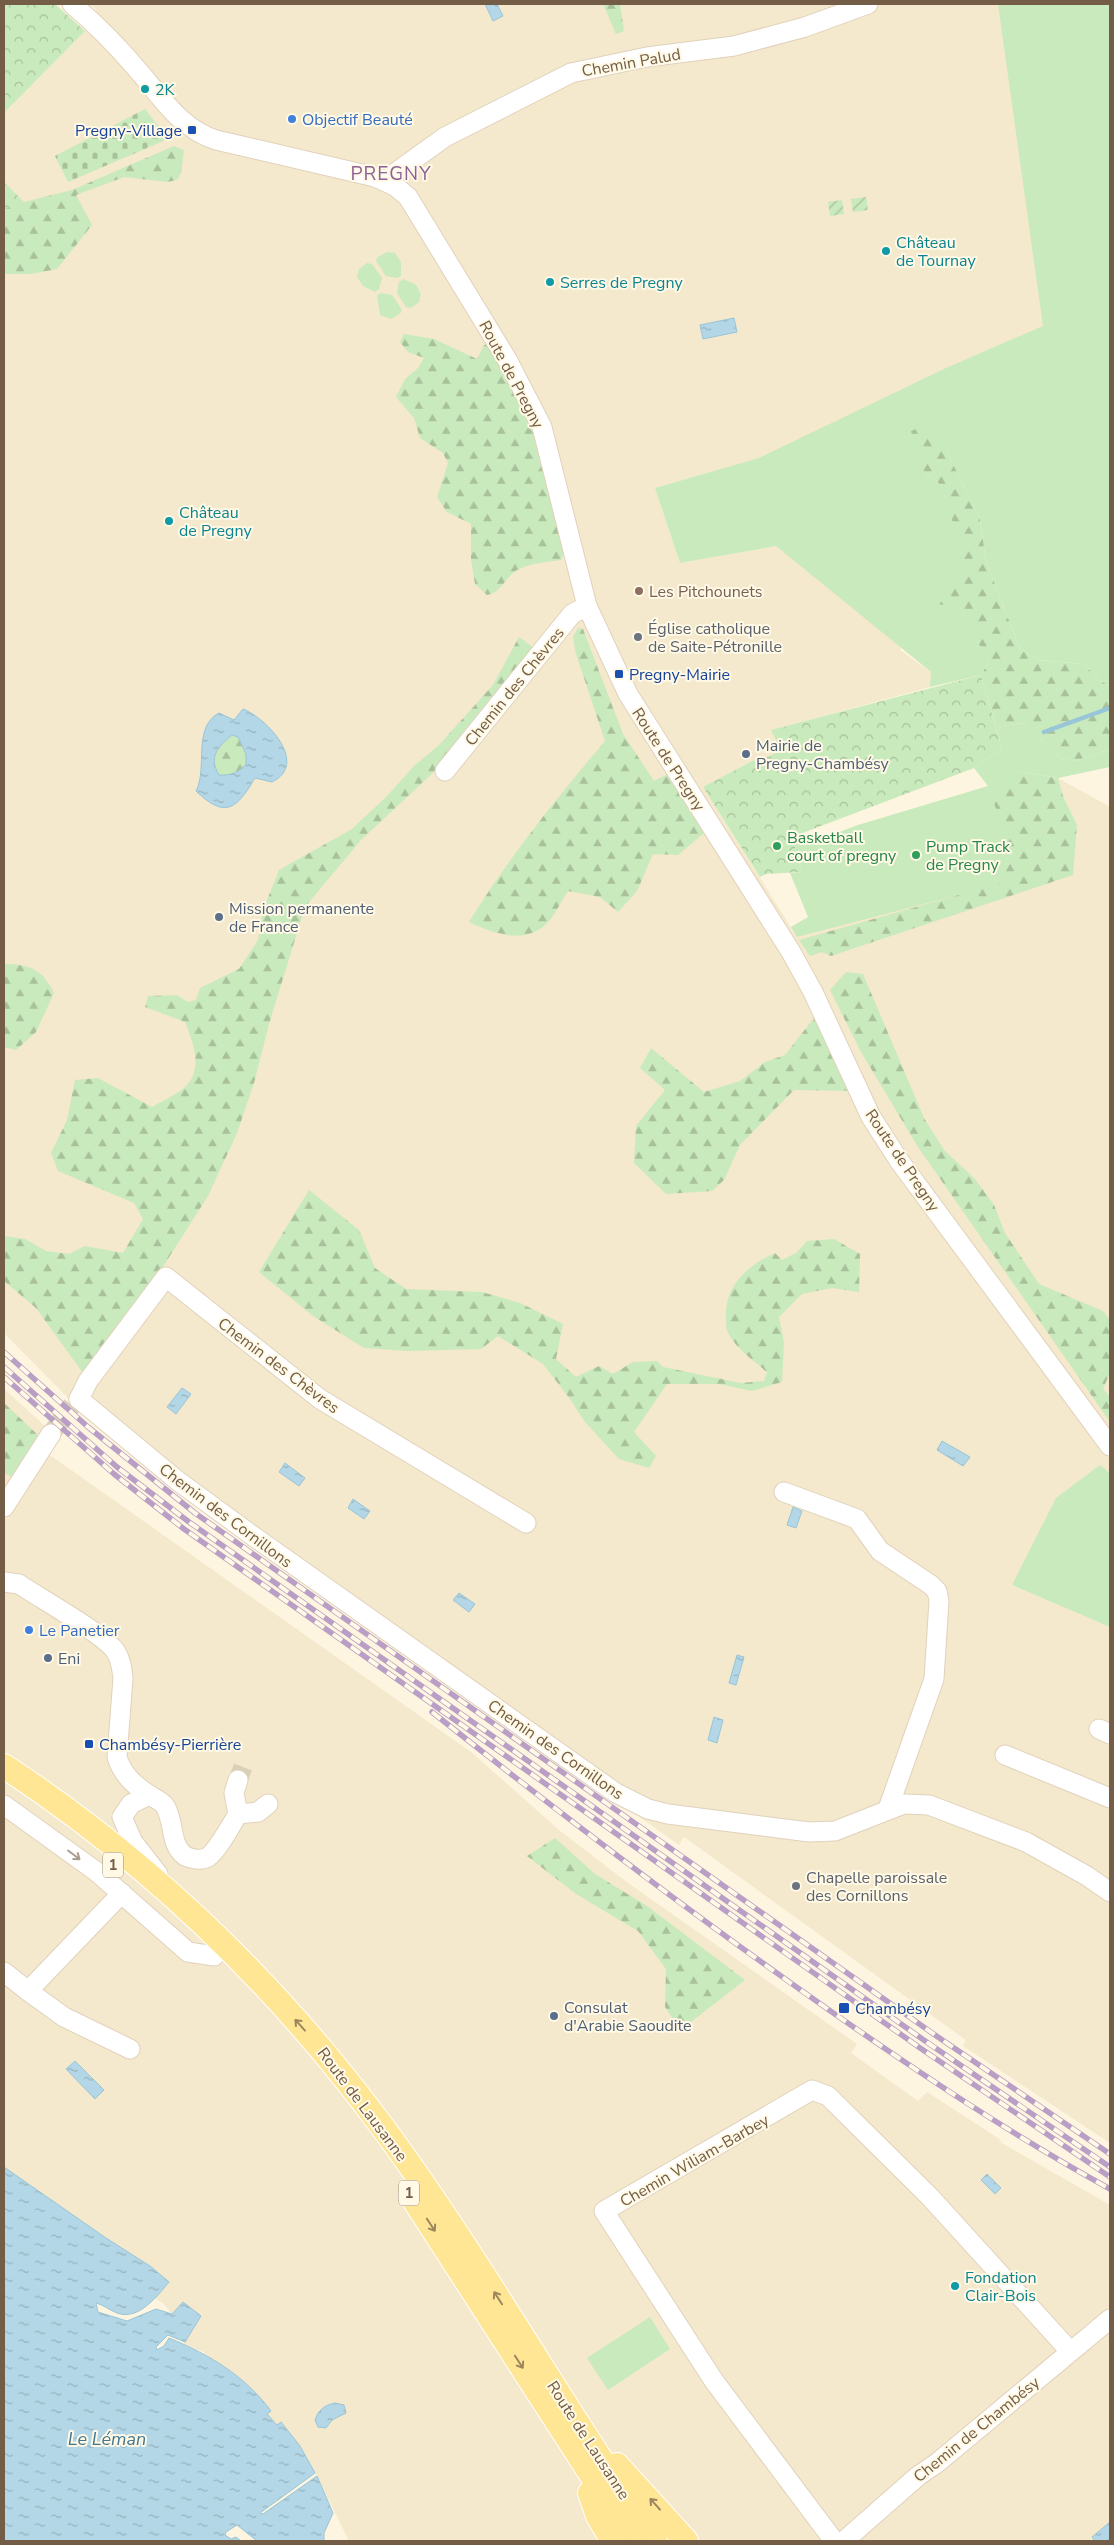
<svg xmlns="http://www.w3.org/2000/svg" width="1114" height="2545" viewBox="0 0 1114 2545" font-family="'Nunito Sans',sans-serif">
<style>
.residential{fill:#f4e8cd}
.grass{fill:#c9eabd}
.forest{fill:url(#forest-firs)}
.cemetery{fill:url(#cemetery-stones)}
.park{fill:url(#park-crowns)}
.garden{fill:url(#garden-furrows)}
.water{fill:url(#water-ripples);stroke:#99c5d8;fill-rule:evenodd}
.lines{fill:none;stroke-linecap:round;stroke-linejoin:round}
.stream{stroke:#99c5d8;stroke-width:4.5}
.minor-tunnel{stroke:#dacfb9;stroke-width:19;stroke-dasharray:19 9;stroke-linecap:butt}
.minor-casing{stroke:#e1d2bb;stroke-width:21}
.major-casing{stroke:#fff;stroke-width:26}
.minor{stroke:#fff;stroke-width:19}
.major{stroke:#fee694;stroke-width:24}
.rail-casing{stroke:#b99ec5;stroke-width:5.5}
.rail{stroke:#fff9e5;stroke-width:4;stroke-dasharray:11;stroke-linecap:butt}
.oneway{stroke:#ab9e90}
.oneway2{stroke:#9d865d}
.culture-dot{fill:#0f9aa8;stroke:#fff9e5;stroke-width:2}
.shop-dot{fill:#3f7fe0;stroke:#fff9e5;stroke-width:2}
.transit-dot{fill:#1a4fb4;stroke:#fff9e5;stroke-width:2}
.education-dot{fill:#8d6e63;stroke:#fff9e5;stroke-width:2}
.worship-dot{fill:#6b7280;stroke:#fff9e5;stroke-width:2}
.service-dot{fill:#5c6f8a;stroke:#fff9e5;stroke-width:2}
.leisure-dot{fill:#2e9e5b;stroke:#fff9e5;stroke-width:2}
.labels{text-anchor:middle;stroke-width:4;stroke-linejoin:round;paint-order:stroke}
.shield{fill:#fff9e5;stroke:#9d8c76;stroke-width:1}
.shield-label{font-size:15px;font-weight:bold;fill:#735d46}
.street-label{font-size:16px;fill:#735d46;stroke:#fff9e5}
.culture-label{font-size:16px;fill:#0d838f;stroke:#fff9e5;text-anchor:start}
.shop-label{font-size:16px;fill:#366cbe;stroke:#fff9e5;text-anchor:start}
.transit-label{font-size:16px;fill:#164399;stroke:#fff9e5;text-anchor:start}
.education-label{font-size:16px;fill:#785e54;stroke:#fff9e5;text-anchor:start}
.worship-label{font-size:16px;fill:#5b616d;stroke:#fff9e5;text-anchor:start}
.service-label{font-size:16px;fill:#4e5e75;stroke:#fff9e5;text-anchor:start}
.leisure-label{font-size:16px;fill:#27864d;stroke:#fff9e5;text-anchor:start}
.water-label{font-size:18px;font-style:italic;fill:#42778f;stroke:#fff9e5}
.quarter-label{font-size:19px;letter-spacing:1px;fill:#8d6197;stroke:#fff9e5}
</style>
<defs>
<pattern id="forest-firs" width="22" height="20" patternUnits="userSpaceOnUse" patternTransform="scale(1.25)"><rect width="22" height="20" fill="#c9eabd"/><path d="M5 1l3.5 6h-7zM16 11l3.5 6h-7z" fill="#a8c19b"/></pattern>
<pattern id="cemetery-stones" width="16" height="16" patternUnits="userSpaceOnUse" patternTransform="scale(1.25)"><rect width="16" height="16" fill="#c9eabd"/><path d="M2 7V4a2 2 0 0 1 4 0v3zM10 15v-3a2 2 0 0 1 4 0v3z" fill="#a8c19b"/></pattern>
<pattern id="park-crowns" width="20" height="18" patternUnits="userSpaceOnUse" patternTransform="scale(1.25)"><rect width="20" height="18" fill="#c9eabd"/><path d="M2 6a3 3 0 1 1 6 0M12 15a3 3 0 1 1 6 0" fill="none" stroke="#a8c19b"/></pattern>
<pattern id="garden-furrows" width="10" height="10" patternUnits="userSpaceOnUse" patternTransform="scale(1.25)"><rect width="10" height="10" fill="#c9eabd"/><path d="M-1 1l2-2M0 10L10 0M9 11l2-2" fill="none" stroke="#a8c19b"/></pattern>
<pattern id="water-ripples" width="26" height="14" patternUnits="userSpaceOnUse" patternTransform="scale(1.25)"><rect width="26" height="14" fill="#b3d7e6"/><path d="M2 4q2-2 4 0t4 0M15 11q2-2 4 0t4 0" fill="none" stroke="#96b2bc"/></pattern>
</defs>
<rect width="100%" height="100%" fill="#fdf5df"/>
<!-- residential -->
<g class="residential">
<polygon points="89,4 1110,4 1110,320 760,458 655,488 680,563 776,546 925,617 900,650 931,672 930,687 772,730 782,750 756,764 754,760 703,787 797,937 1077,825 1063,796 1058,778 1110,807 1110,1473 1106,1469 1012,1585 1110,1627 1110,2143 963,2046 966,2040 684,1837 679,1845 203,1507 70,1400 4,1333 4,209 25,204 4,182 4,113 85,31 99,21 95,8"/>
<polygon points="4,1389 56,1436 47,1453 471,1752 559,1830 628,1883 857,2044 851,2053 918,2101 927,2092 1001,2140 1000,2142 1110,2205 1110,2541 349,2541 317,2476 300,2446 281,2422 277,2426 267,2414 271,2411 203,2352 184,2344 183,2303 172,2314 164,2304 155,2298 169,2282 150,2266 106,2238 4,2167"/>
</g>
<!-- grass -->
<g class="grass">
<polygon points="998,4 1110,4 1110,686 1099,680 1084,664 1038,660 1020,649 986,561 980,519 946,450 922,470 941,485 961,543 967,565 959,607 989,662 981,675 930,687 931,672 776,546 680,563 655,488 759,458 946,368 1043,326"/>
<polygon points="387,252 395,253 401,262 401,276 397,278 386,276 376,261 378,257"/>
<polygon points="367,263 372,264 382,278 379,289 375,292 363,286 357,277 359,269"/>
<polygon points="403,279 416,285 421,294 419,302 411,308 406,307 397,293 399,282"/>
<polygon points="381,293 392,295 402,310 400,314 391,319 380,315 377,295"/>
<polygon points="1023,723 1060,758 1075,761 1110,749 1110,767 1058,778 1018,771 1005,850 1009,864 1001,884 797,937 791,927 808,917 790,873 802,872 792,837 799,844 810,843 858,825 988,786 974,768 1002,749 996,727"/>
<polygon points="1100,1465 1110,1473 1110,1627 1012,1585 1056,1498"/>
<polygon points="650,2317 670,2349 608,2390 587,2358"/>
</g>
<!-- forest -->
<g class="forest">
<polygon points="603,4 620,4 624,31 616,34"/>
<polygon points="174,146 184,150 181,173 177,180 167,182 124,177 76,195 92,225 57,269 31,274 4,274 4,207 72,190"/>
<path d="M 404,334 L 434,339 L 477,359 L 484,345 L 489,344 L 522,404 L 537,439 L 564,552 L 561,560 C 546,562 531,563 517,570 C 505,577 502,593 487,595 L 475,584 L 471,559 L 471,524 L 447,512 L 437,497 L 448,463 L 443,453 L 420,438 L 414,418 L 396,397 L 405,379 L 418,368 L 424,358 L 408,352 L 400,342 Z"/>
<polygon points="924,426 946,450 980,519 986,561 1020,649 1038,660 1084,664 1099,680 1110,686 1110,749 1075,761 1060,758 1023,723 996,727 981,675 989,662 959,608 933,603 966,565 941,485 922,470 911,431"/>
<path d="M 578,628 L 583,629 L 623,734 L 654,781 L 668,774 L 704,833 L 678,855 L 653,854 L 637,891 L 618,912 L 600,897 L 568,891 C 561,901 555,916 546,924 C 525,945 492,933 469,922 C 509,857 556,799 605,741 L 576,654 L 573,637 Z"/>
<path d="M 519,637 L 534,648 L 435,771 L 361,840 L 305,907 L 269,1024 L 254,1083 L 237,1133 L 208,1196 L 157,1276 L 83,1373 L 36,1308 L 4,1281 L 4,1236 L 25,1239 L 46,1251 L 69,1254 L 85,1246 L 123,1253 L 143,1219 L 134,1203 L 58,1171 L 51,1153 L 67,1120 L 75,1080 L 98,1078 L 152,1107 C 162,1101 176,1095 185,1087 C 204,1069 193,1042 185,1022 L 145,1007 L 148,996 L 177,995 L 188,1002 L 196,1000 L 200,988 L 239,969 L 258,940 L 263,910 L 279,870 L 352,829 L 386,797 L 414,766 L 439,745 L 493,685 Z"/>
<path d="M 232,735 L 238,737 L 246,754 L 246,764 C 240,772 230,776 219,775 C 208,756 219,747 232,735 Z"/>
<polygon points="1018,771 1058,778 1063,796 1077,825 1073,875 831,956 822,952 810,956 799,940 1001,883 1009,864 1005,850 1006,836 992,798 1014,772"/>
<path d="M 4,964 C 30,964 43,970 54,993 L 36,1032 L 16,1050 L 4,1047 Z"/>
<polygon points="846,972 863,974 924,1118 944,1150 975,1179 994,1205 1005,1233 1039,1284 1103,1311 1110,1320 1110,1373 1103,1389 1110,1397 1110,1422 918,1147 861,1052 830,990"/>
<polygon points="817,1014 853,1091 794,1090 740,1145 724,1180 712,1191 666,1194 634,1163 636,1126 665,1090 640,1068 651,1048 704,1092 740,1081 765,1062 785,1055"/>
<path d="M 309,1190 L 359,1230 L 375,1268 L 406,1289 L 482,1292 L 520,1303 L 563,1324 L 556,1359 L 576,1377 L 599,1366 L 613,1374 L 633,1362 L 657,1361 L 663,1367 L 741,1383 L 764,1381 L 767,1372 C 755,1362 732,1345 727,1330 C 726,1327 726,1322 726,1318 C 724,1286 748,1265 775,1253 L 782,1260 L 796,1253 L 807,1241 L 834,1239 L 860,1254 L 859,1292 L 832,1288 L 802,1294 L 779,1317 L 784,1342 L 782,1382 L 752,1391 L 719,1384 L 667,1384 L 634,1432 L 656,1456 L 649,1468 L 619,1459 L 585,1422 L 570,1399 L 543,1364 L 498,1336 L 481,1349 L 408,1351 L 364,1348 L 313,1316 L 259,1272 Z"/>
<polygon points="4,1403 41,1438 14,1478 4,1473"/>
<polygon points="555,1838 595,1874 647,1906 745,1980 691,2022 673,2019 665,2007 666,1969 638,1931 576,1894 527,1856"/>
</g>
<!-- cemetery -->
<polygon class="cemetery" points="145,109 168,139 68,182 55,156"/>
<!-- park -->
<g class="park">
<polygon points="4,4 55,4 85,31 4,113"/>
<polygon points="4,182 26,204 4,209"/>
<polygon points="981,675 1002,749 974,768 792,837 802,872 766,874 760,877 703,787 754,760 756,763 781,750 771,730"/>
</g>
<!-- garden -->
<g class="garden">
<polygon points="866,197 868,210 853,212 851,199"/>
<polygon points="842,200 844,214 830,216 828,202"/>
</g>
<!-- water -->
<g class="water">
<polygon points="485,4 497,4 503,16 493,21"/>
<polygon points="734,318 737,332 703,339 700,325"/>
<path d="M 243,709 C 268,719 309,764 272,782 L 255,778 C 237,808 226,820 196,791 C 208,769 192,727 219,713 L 234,720 ZM 232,735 L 238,737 L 246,754 L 246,764 C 240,772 230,776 219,775 C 208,757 218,747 232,735 Z"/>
<polygon points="182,1388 191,1394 176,1414 167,1407"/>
<polygon points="942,1441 970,1457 963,1466 937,1450"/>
<polygon points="285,1463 305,1478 299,1486 279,1472"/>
<polygon points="353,1499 370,1511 364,1519 348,1508"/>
<polygon points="793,1507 802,1511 796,1528 787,1525"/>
<polygon points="459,1593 475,1604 469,1612 453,1600"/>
<polygon points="737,1655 744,1657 736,1685 729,1683"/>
<polygon points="714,1717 723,1720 717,1743 708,1740"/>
<polygon points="75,2061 104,2090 95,2099 66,2069"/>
<path d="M 4,2167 L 106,2238 L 150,2266 L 169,2282 C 157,2296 139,2321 117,2313 C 109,2310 104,2305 96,2303 L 98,2312 L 127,2321 L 156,2309 L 172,2314 L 183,2302 L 201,2316 L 185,2342 L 168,2335 L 156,2347 L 157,2350 L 164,2346 L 169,2338 C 210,2355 244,2375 271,2411 L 267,2414 L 277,2425 L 281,2422 L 300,2446 L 315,2473 L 260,2513 L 263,2514 L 317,2476 L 333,2513 L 324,2533 L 324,2541 L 257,2541 L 237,2525 L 226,2532 L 225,2535 L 231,2539 L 236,2537 L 241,2541 L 4,2541 Z"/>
<polygon points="987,2174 1001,2188 995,2194 981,2180"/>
<path d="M 335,2403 L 344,2405 L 346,2413 L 332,2420 L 326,2428 L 318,2427 L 315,2420 C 318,2410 325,2405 335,2403 Z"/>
<polygon points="1110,2522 1110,2538 1106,2541 1095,2541 1092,2537"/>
</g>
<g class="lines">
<!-- stream -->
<polyline class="stream" points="1044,732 1110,708"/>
<!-- minor-tunnel -->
<g class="minor-tunnel">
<polyline points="51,1434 72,1405"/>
<polyline points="238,1780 243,1767"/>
</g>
<!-- minor casing -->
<g class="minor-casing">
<g id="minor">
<path d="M 72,4 C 97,25 121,50 142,75 C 164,101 182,129 216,140 L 375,177 L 395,186 L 408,197 L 508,361 L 542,427 L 587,606 L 628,694 L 791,952 L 813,992 L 871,1117 L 900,1162 L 1110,1446"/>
<polyline points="388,182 395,173 445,137 571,73 647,57 734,46 805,27 868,4"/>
<polyline points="445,771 572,614 587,606"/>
<polyline points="79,1399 178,1481 253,1536 616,1793 648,1809 668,1814 809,1832 835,1831 904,1804 929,1805 1026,1842 1087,1876 1110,1892"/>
<polyline points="79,1399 88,1381 166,1277 320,1399 526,1523"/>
<polyline points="784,1492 857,1519 880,1551 931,1585 937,1591 939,1601 934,1679 888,1809"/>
<polyline points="4,1507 51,1434"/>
<path d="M 4,1582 L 19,1584 C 39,1598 105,1634 116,1652 C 121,1660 122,1669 123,1678 L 117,1757 C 122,1774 134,1785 149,1795 C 154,1798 162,1801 165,1806 C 175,1822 169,1844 185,1856 C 191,1859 201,1861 208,1857 C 218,1850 231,1825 238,1814 L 234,1793 L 238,1780"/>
<polyline points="1099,1729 1110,1734"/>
<polyline points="1005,1755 1110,1798"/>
<polyline points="149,1795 131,1804 122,1817 133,1842 158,1874"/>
<polyline points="4,1805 97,1872 188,1952 214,1956"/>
<polyline points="238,1814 258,1812 268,1804"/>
<polyline points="4,1972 28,1991 122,1893"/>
<polyline points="28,1991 64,2017 130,2049"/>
<polyline points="834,2541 714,2381 604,2211 812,2090 828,2096 930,2197 1070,2351"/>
<polyline points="844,2541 918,2476 937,2463 1110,2319"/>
</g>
</g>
<!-- major casing -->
<g class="major-casing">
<g id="major">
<path d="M 4,1766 C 150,1862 277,1985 381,2125 C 480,2259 561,2405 655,2541"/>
<polyline points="411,2195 634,2541"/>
<polyline points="617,2465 686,2541"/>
<polyline points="590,2493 598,2516 613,2541"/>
</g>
</g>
<!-- minor -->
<use href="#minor" class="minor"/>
<!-- major -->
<use href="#major" class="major"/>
<!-- rail casing -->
<g class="rail-casing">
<g id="rail">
<polyline points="4,1352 88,1427 195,1513 935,2035 1110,2154"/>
<polyline points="4,1367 117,1467 189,1522 928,2043 1110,2167"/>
<polyline points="4,1377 114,1474 184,1529 923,2050 1110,2177"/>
<path d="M 432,1712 C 562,1815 693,1915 829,2010 C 921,2074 1012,2135 1110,2189"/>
</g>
</g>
<!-- rail -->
<use href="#rail" class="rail"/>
</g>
<!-- one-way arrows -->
<defs><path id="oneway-shaft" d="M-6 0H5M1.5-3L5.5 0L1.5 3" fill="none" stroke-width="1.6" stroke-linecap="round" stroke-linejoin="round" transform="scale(1.25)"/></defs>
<use class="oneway" href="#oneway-shaft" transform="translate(74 1855) rotate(37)"/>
<g class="oneway2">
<use href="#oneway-shaft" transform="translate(300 2025) rotate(-132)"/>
<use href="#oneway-shaft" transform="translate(431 2225) rotate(57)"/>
<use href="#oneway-shaft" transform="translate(498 2298) rotate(-123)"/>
<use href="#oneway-shaft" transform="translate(519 2362) rotate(57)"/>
<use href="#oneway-shaft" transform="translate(655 2504) rotate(-132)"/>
</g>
<!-- markers -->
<g class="culture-dot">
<circle cx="145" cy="89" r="5"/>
<circle cx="886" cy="251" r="5"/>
<circle cx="550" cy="282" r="5"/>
<circle cx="169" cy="521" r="5"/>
<circle cx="955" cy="2286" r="5"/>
</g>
<g class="shop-dot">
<circle cx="292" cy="119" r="5"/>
<circle cx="29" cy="1630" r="5"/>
</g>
<g class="transit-dot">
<rect x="187" y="125" width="10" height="10" rx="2.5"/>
<rect x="614" y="669" width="10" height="10" rx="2.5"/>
<rect x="84" y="1739" width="10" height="10" rx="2.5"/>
<rect x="838" y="2002" width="12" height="12" rx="2.5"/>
</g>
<circle class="education-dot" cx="639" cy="591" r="5"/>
<g class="worship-dot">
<circle cx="638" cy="637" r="5"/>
<circle cx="796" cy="1886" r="5"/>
</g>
<g class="service-dot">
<circle cx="746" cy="754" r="5"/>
<circle cx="219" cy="917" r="5"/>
<circle cx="48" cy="1658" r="5"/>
<circle cx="554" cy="2016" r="5"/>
</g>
<g class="leisure-dot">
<circle cx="777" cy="846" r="5"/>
<circle cx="916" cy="855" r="5"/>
</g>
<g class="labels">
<!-- shield labels -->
<g class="shield">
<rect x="103" y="1852.5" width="20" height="25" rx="4"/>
<rect x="399" y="2180.5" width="20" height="25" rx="4"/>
</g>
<g class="shield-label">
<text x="113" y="1870">1</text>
<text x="409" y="2198">1</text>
</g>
<!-- street labels -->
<g class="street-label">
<text transform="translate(631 62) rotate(-10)" y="6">Chemin Palud</text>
<text transform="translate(512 374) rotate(62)" y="6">Route de Pregny</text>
<text transform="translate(514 686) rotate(-51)" y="6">Chemin des Chèvres</text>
<text transform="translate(669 759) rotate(57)" y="6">Route de Pregny</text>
<text transform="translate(903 1160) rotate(56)" y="6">Route de Pregny</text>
<text transform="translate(279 1365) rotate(37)" y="6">Chemin des Chèvres</text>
<text transform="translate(226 1515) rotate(37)" y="6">Chemin des Cornillons</text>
<text transform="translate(556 1749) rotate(35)" y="6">Chemin des Cornillons</text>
<text transform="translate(363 2104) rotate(53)" y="6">Route de Lausanne</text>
<text transform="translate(694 2160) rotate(-30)" y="6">Chemin Wiliam-Barbey</text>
<text transform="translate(976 2429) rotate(-39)" y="6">Chemin de Chambésy</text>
<text transform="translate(589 2440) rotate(57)" y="6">Route de Lausanne</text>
</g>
<!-- culture labels -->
<g class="culture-label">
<text x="155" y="95">2K</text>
<text x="896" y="248">Château<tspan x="896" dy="18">de Tournay</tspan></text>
<text x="560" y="288">Serres de Pregny</text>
<text x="179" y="518">Château<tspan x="179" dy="18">de Pregny</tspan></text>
<text x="965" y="2283">Fondation<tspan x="965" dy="18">Clair-Bois</tspan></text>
</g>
<!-- shop labels -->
<g class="shop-label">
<text x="302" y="125">Objectif Beauté</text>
<text x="39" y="1636">Le Panetier</text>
</g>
<!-- transit labels -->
<g class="transit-label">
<text x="182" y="136" text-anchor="end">Pregny-Village</text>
<text x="629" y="680">Pregny-Mairie</text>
<text x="99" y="1750">Chambésy-Pierrière</text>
<text x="855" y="2014">Chambésy</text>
</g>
<!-- education labels -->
<g class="education-label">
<text x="649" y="597">Les Pitchounets</text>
</g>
<!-- worship labels -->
<g class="worship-label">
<text x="648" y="634">Église catholique<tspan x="648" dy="18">de Saite-Pétronille</tspan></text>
<text x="806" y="1883">Chapelle paroissale<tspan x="806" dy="18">des Cornillons</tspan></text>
</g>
<!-- service labels -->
<g class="service-label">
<text x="756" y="751">Mairie de<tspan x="756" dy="18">Pregny-Chambésy</tspan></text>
<text x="229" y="914">Mission permanente<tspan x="229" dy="18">de France</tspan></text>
<text x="58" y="1664">Eni</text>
<text x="564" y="2013">Consulat<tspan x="564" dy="18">d'Arabie Saoudite</tspan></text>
</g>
<!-- leisure labels -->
<g class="leisure-label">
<text x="787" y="843">Basketball<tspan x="787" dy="18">court of pregny</tspan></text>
<text x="926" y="852">Pump Track<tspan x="926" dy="18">de Pregny</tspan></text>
</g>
<!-- water labels -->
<g class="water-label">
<text x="107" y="2445">Le Léman</text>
</g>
<!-- quarter labels -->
<g class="quarter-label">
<text x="391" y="180">PREGNY</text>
</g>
</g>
<!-- border -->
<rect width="1114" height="2545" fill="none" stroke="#735d46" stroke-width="10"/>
</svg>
